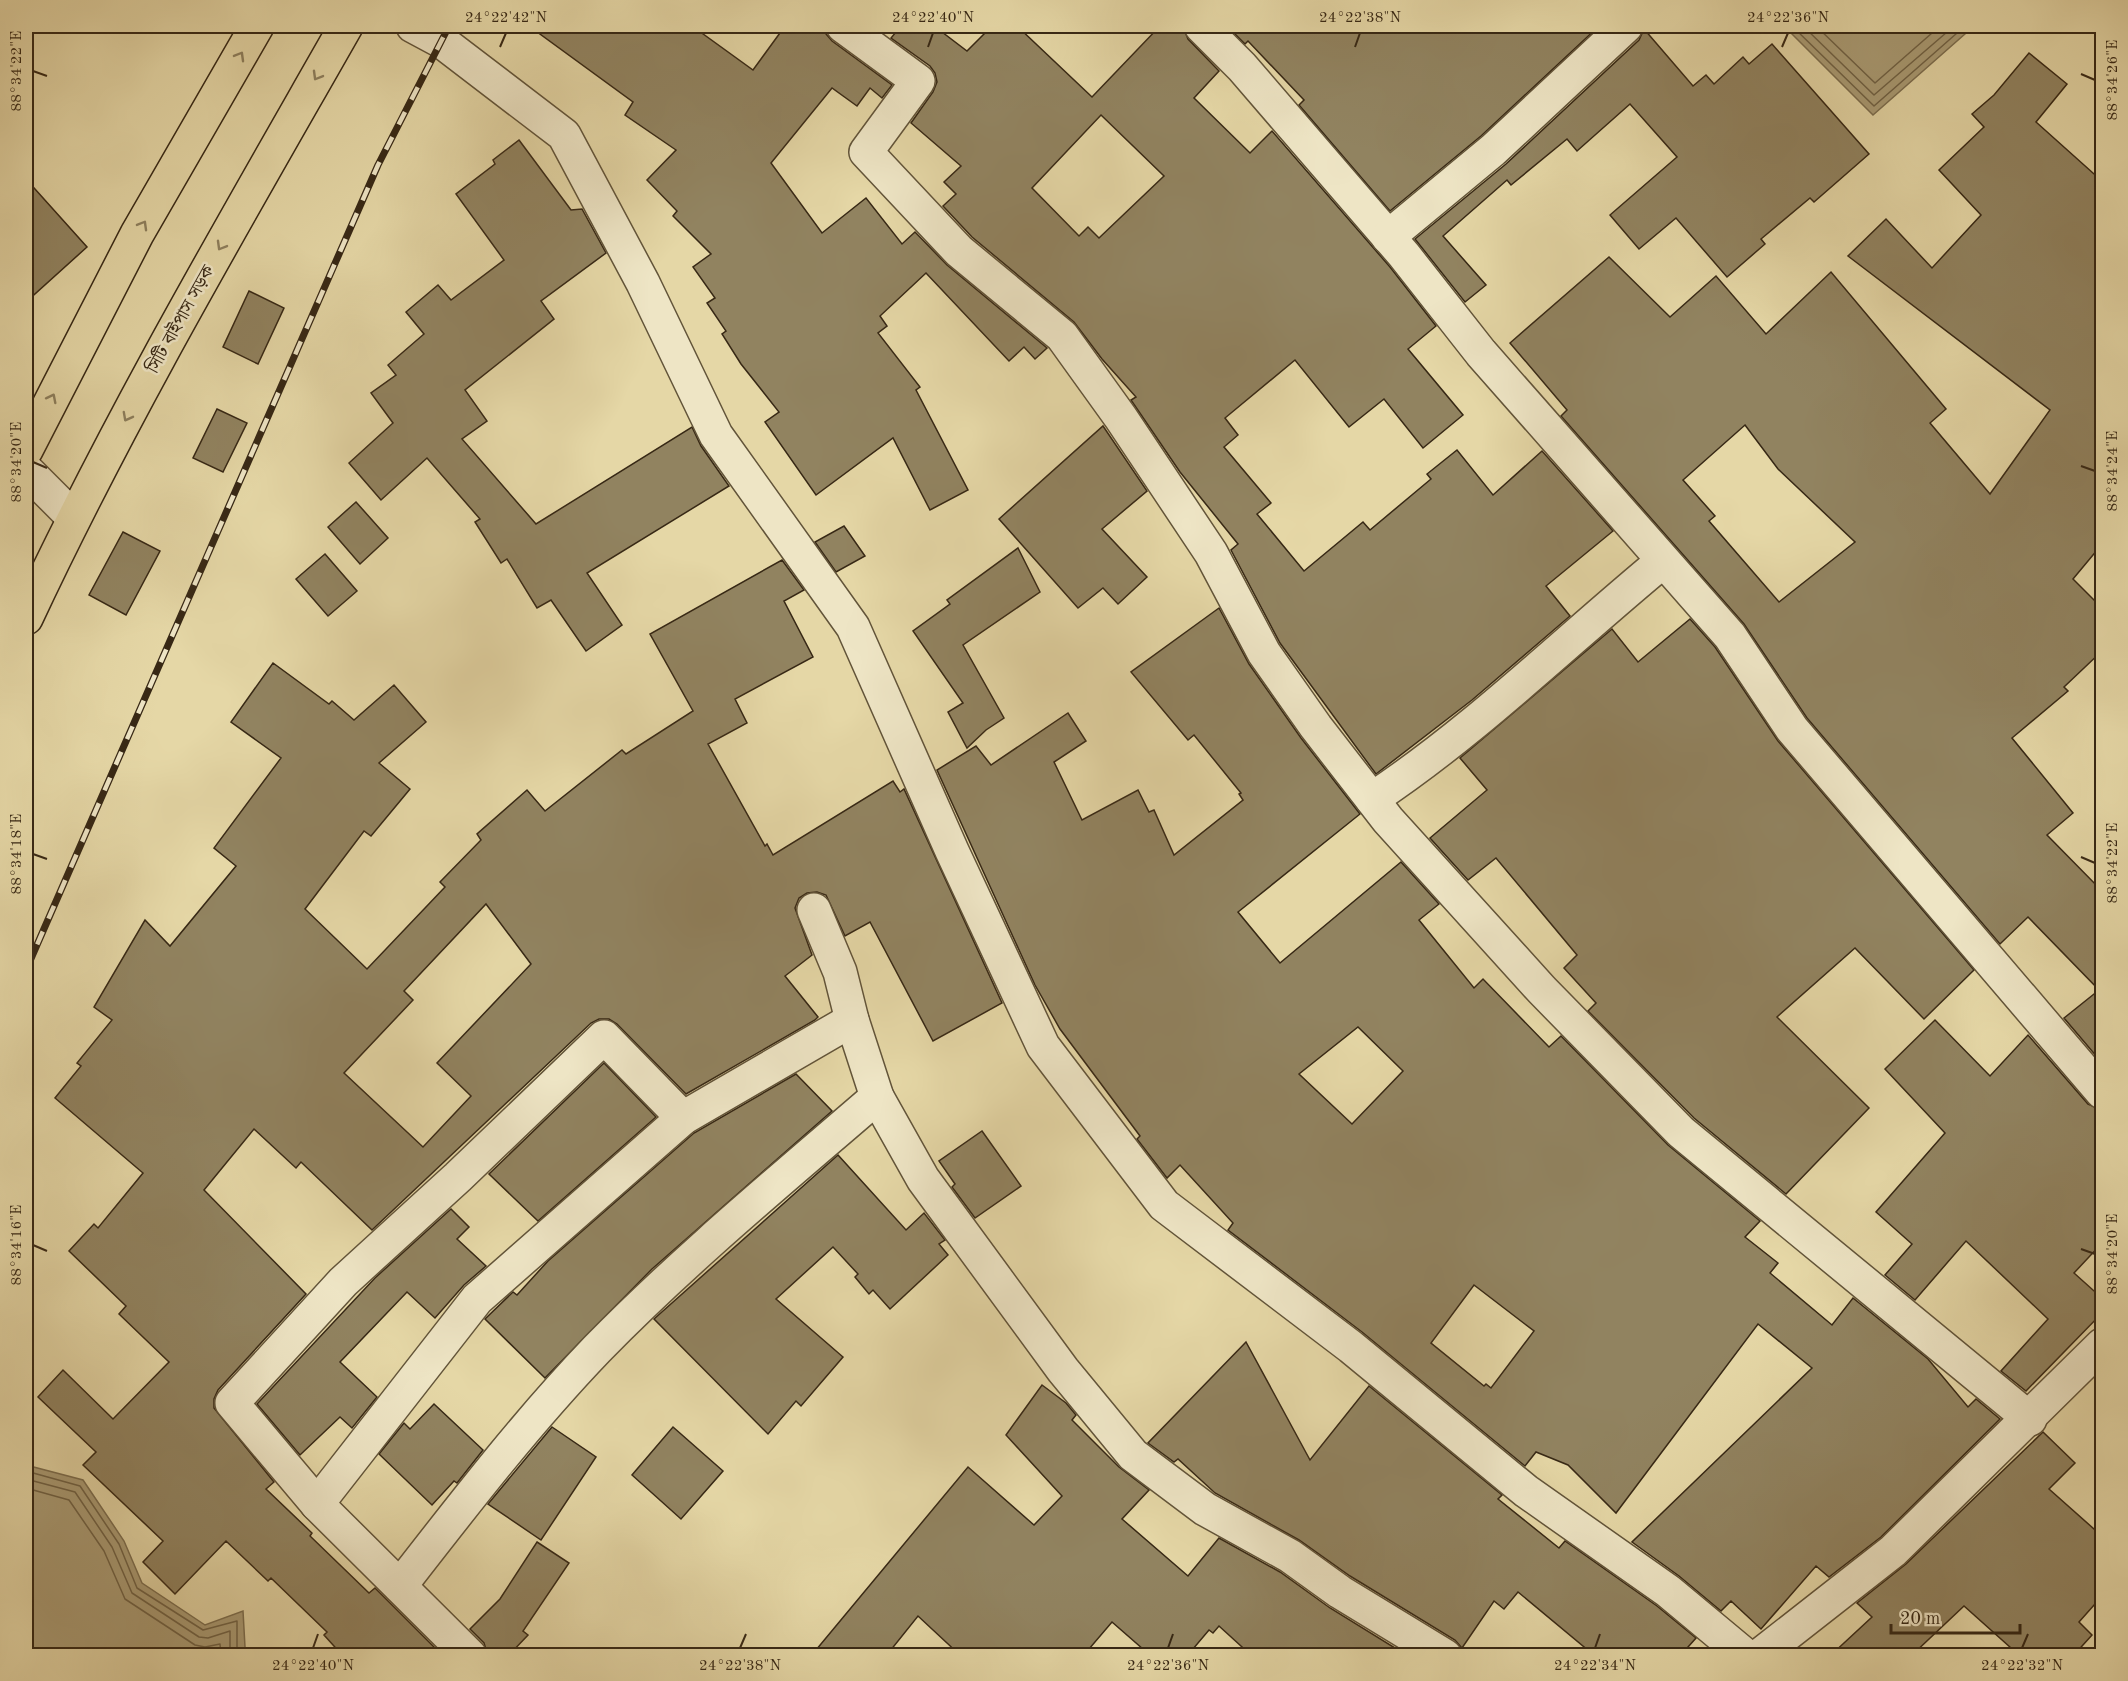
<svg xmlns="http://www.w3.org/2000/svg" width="2128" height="1681" viewBox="0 0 2128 1681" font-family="'Old Standard TT','Noto Serif Bengali',serif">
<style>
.water{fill:#aa9c75;stroke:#7c6e4f;stroke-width:1.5}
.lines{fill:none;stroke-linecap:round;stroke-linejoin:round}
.shore{stroke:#706245;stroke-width:1.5}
.building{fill:#918360;stroke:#372815;stroke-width:1.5;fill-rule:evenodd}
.minor-casing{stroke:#625439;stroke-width:36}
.major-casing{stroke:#372815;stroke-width:36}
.minor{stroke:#eee5c5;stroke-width:33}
.major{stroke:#e5d7a6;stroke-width:33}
.rail-casing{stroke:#372815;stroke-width:7}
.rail{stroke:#eee5c5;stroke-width:4.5;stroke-dasharray:14;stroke-linecap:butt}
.oneway{stroke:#8e805e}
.ticks{fill:none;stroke:#372815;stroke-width:2}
.labels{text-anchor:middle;stroke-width:5;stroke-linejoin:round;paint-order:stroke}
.street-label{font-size:18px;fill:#372815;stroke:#eee5c5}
.neatline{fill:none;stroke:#372815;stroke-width:2}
.ticks-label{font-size:15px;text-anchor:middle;fill:#372815}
</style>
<rect width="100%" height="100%" fill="#e5d7a6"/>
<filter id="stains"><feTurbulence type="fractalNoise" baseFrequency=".00333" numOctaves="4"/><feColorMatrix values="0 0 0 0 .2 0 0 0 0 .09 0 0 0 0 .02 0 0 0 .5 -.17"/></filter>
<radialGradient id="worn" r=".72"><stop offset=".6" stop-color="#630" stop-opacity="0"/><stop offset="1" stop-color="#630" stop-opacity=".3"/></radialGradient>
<!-- water -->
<g class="water">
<polygon points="1784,26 1974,26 1873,115"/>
<polygon points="26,1465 83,1480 124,1541 142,1583 205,1625 243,1611 245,1647 243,1655 26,1655"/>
</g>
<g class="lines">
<!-- shore -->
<g class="shore">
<polyline points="1792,26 1874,106 1965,26"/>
<polyline points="1803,26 1874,95 1954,26"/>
<polyline points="1816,26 1875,83 1940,26"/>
<polyline points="26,1471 80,1486 119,1544 137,1588 203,1630 237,1621 237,1656"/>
<polyline points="26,1479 75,1492 112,1547 132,1593 199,1637 208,1638 230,1631 230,1656"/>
<polyline points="26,1488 69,1500 104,1551 125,1599 195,1645 205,1647 220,1644 221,1656"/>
</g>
</g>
<!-- building -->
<g class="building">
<polygon points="529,26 692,26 753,70 785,26 825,26 826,34 832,41 892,85 882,98 870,88 857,106 832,88 771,163 822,233 866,198 902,244 915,232 947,265 1047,348 1035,359 1024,347 1009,361 926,273 880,316 887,326 878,333 920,387 916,390 968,490 930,510 893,438 816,495 765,422 779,412 741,364 722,334 726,331 707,303 715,298 693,267 711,254 673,216 677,211 647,180 676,150 625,115 633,102"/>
<path d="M 901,26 L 934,26 L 967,51 L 992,26 L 1017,26 L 1092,97 L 1160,26 L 1183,26 L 1188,39 L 1219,71 L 1194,98 L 1250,153 L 1272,131 L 1390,267 L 1436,326 L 1408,349 L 1463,415 L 1423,448 L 1384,399 L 1349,427 L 1295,360 L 1225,418 L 1238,435 L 1224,447 L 1271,503 L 1257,514 L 1304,571 L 1363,522 L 1370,530 L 1431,479 L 1427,474 L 1457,450 L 1493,495 L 1542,451 L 1613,531 L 1546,586 L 1570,616 L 1472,700 L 1376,774 L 1280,643 L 1231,550 L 1238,544 L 1180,472 L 1131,400 L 1136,397 L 1102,359 L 1074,322 L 972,237 L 943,206 L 956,194 L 944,182 L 961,166 L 911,123 L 933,92 L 937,82 L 935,73 L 930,66 L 891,38 ZM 1101,115 L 1164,176 L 1099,238 L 1088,227 L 1079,236 L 1032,188 Z"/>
<polygon points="1227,26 1599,26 1481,136 1390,211 1299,105 1304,100 1248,41 1245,44"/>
<polygon points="1644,29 1693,86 1706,75 1714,84 1743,57 1749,64 1772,44 1869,154 1814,202 1810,198 1761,239 1765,244 1727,277 1676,218 1639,249 1610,215 1677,157 1630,104 1577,151 1567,139 1511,185 1507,180 1443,236 1486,285 1465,302 1415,239 1506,164 1639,40"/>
<path d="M 2029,53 L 2067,84 L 2036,122 L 2103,182 L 2103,543 L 2073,579 L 2103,609 L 2103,650 L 2064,687 L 2068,691 L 2012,738 L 2073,813 L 2047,835 L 2103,892 L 2103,1064 L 2064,1018 L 2099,990 L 2028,917 L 2000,944 L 1807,718 L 1744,624 L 1561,416 L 1567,410 L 1510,343 L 1609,257 L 1670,317 L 1716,276 L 1766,334 L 1831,272 L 1946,409 L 1930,423 L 1990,494 L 2050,410 L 1848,256 L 1886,219 L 1932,268 L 1981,215 L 1939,170 L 1984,127 L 1972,114 L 1994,95 ZM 1745,425 L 1778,469 L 1855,542 L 1779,602 L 1709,521 L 1715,516 L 1683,480 Z"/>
<polygon points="519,140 571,210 582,209 606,253 541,301 554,319 465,390 487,421 462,439 536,524 692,427 701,446 729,486 587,573 622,625 586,651 551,600 537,608 507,559 501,563 475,522 480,519 427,458 381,500 349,463 393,423 371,393 396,375 388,365 424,334 406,312 438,285 451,300 504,260 456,194 495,164 493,160"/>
<polygon points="26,179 87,247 26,302"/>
<polygon points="249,291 284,308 258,364 223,347"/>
<polygon points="217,409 247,423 223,472 193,458"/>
<polygon points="1103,426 1147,491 1102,529 1147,577 1118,604 1103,588 1078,608 999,519"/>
<polygon points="356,502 388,538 360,564 328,527"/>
<polygon points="844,526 865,556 836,572 815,542"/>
<polygon points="123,532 160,551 126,615 89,595"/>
<polygon points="1018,548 1040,592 963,645 1004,718 986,730 967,748 948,712 963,703 913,631 950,604 947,600"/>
<polygon points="325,554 357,591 328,616 296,579"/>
<path d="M 782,560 L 804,590 L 784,601 L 813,657 L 735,699 L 747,723 L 708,744 L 765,846 L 767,844 L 773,855 L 893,781 L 900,792 L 904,789 L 1002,1003 L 933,1041 L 870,922 L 845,936 L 826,895 L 817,892 L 807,893 L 799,898 L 795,908 L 812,955 L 785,976 L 818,1017 L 815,1020 L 686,1094 L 617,1024 L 609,1019 L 599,1019 L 591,1023 L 372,1230 L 301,1162 L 296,1168 L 254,1129 L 204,1190 L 306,1294 L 218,1390 L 214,1399 L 214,1408 L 274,1482 L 266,1489 L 312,1533 L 310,1536 L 369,1593 L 375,1588 L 443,1656 L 343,1656 L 324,1635 L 327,1632 L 271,1578 L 268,1581 L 226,1541 L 175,1594 L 143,1562 L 163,1541 L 83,1465 L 96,1452 L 38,1397 L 63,1370 L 113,1419 L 169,1362 L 119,1314 L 126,1306 L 69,1251 L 94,1224 L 98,1228 L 143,1173 L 55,1098 L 81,1066 L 77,1063 L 112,1020 L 94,1007 L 145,920 L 170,946 L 236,866 L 214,848 L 281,758 L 231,722 L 273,663 L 329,704 L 332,701 L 354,720 L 394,685 L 426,722 L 379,763 L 410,789 L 371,836 L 364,831 L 305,909 L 367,969 L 445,887 L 440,882 L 481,840 L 477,834 L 527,790 L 545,811 L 622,750 L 626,754 L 693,711 L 650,634 ZM 486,904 L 531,964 L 437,1063 L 471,1096 L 423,1147 L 344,1073 L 413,1000 L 404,991 Z"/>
<path d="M 1219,608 L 1249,664 L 1301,738 L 1360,814 L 1238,912 L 1280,963 L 1401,862 L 1439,904 L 1419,920 L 1474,988 L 1483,979 L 1549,1047 L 1561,1036 L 1668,1145 L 1760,1221 L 1745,1237 L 1778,1263 L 1770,1273 L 1832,1325 L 1853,1298 L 1928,1359 L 1968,1407 L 1976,1399 L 2000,1419 L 1881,1537 L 1829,1577 L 1816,1566 L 1761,1629 L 1731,1601 L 1721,1611 L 1679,1576 L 1632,1542 L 1812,1368 L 1758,1324 L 1616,1513 L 1568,1465 L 1536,1452 L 1525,1466 L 1362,1332 L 1228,1230 L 1233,1223 L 1180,1165 L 1167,1178 L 1137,1139 L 1140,1136 L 1060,1029 L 1035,985 L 937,770 L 976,746 L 991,765 L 1068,713 L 1086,741 L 1054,762 L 1082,820 L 1138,790 L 1149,812 L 1154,810 L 1174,855 L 1243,800 L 1239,794 L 1241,793 L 1194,735 L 1188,740 L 1131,672 ZM 1358,1027 L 1403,1071 L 1352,1124 L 1299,1074 ZM 1474,1285 L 1534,1331 L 1491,1388 L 1486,1384 L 1484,1386 L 1431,1343 Z"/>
<polygon points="1690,619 1715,647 1778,741 1974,970 1924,1019 1855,948 1777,1017 1869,1108 1786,1194 1694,1118 1588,1011 1596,1003 1564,968 1577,955 1496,858 1468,880 1430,838 1487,790 1460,758 1612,629 1638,662"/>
<polygon points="1935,1020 1990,1076 2028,1035 2088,1104 2103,1110 2103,1242 2074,1273 2103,1299 2103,1312 2026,1391 2001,1371 2048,1319 1966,1241 1915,1300 1885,1275 1912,1244 1876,1212 1945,1133 1885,1069"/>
<polygon points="604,1063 656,1117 538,1221 489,1174"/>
<polygon points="796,1074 832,1111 652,1269 545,1378 485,1319 513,1292 517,1295 548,1261 694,1133"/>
<polygon points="982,1131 1021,1186 975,1218 952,1187 955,1184 939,1161"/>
<polygon points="838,1155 906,1230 924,1213 945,1240 939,1244 948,1255 890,1309 873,1290 869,1294 855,1277 858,1274 833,1247 776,1299 843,1357 801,1406 796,1401 768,1434 654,1319"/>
<polygon points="451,1209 469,1227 457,1239 486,1266 464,1285 435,1318 407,1292 340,1362 377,1397 352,1428 340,1417 300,1455 257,1404 375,1278"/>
<polygon points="1246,1342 1310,1460 1369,1386 1502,1495 1498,1499 1559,1548 1565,1541 1657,1606 1696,1638 1680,1656 1595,1656 1518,1592 1504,1609 1494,1601 1462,1648 1455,1640 1350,1576 1299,1540 1215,1493 1178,1459 1174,1462 1148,1443"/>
<polygon points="1042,1385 1066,1403 1076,1415 1072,1420 1119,1467 1149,1490 1122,1519 1188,1576 1219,1538 1280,1572 1330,1608 1408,1656 1252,1656 1219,1626 1213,1633 1209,1630 1187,1656 1151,1656 1112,1622 1083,1656 961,1656 918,1616 886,1656 811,1656 968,1467 1034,1525 1062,1496 1006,1435"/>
<polygon points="434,1404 483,1450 457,1483 454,1481 432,1505 379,1454 404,1423 410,1429"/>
<polygon points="552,1427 596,1457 541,1540 488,1504"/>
<polygon points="673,1427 723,1471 681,1519 632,1475"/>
<polygon points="2043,1432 2075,1463 2049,1489 2103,1537 2103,1595 2079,1622 2092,1635 2073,1656 2020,1656 1964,1606 1911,1656 1830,1656 1872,1617 1857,1603 1906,1564"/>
<polygon points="537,1542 569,1563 523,1631 528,1635 508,1656 488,1656 484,1643 470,1629 500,1599"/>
</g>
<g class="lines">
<!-- minor casing -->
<g class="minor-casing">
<g id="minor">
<polyline points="413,26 441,41 564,135 643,283 716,435 853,627 952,851 1043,1046 1164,1205 1351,1347 1526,1491 1668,1591 1746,1656"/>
<polyline points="843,26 918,81 866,152 959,251 1062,336 1121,418 1211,553 1264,653 1316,727 1388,820 1542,990 1681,1132 2030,1419"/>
<polyline points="1201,26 1242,67 1404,255 1481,353 1730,636 1792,729 2102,1092"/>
<polyline points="1388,237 1493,150 1626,26"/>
<polyline points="26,470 73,517"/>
<path d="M 1372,799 C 1476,730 1566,641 1663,561"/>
<polyline points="814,910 840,972 852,1020 877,1097 923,1179 1063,1370 1133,1455 1205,1509 1290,1556 1340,1592 1445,1656"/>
<polyline points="317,1504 232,1403 343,1282 458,1177 604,1037 683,1118"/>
<path d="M 400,1586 C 463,1505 526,1423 597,1349 C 685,1259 782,1179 877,1097"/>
<polyline points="470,1656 317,1504 477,1299 683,1118 852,1020"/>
<polyline points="1759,1656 1893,1551 2102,1345"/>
</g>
</g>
<!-- major casing -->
<g class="major-casing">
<g id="major">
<polyline points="26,450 137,234 257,26"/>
<path d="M 26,618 C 121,415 235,221 346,26"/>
</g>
</g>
<!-- minor -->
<use href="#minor" class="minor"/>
<!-- major -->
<use href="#major" class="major"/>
<!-- rail casing -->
<g class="rail-casing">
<polyline id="rail" points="26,970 378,165 449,26"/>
</g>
<!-- rail -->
<use href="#rail" class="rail"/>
</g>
<!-- one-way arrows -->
<defs><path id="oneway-chevron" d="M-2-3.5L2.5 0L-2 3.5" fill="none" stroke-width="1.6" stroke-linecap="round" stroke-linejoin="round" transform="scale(1.5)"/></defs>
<g class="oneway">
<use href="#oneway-chevron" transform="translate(240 56) rotate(-60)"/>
<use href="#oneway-chevron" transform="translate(317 76) rotate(120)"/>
<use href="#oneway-chevron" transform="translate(143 225) rotate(-60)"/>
<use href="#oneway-chevron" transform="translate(221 246) rotate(120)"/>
<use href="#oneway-chevron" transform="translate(52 398) rotate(-63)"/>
<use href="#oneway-chevron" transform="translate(127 417) rotate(118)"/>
</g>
<!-- ticks -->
<path class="ticks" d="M 500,47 L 506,33M 928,47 L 933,33M 1355,47 L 1360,33M 1782,47 L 1788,33M 33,71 L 47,76M 2081,74 L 2095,80M 33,462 L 47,468M 2081,466 L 2095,471M 33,854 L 47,859M 2081,857 L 2095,863M 33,1245 L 47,1251M 2081,1249 L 2095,1254M 313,1648 L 318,1634M 740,1648 L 746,1634M 1168,1648 L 1173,1634M 1595,1648 L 1600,1634M 2022,1648 L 2028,1634"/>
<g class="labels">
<!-- street labels -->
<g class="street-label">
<text transform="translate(180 319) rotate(-61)" y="6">সিটি বাইপাস সড়ক</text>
</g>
</g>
<!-- margin -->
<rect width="2128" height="1681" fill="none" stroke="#e5d7a6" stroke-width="66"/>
<!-- scale -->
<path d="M1891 1624v9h129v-9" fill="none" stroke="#372815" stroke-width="3"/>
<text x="1900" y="1624" font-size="18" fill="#372815" stroke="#eee5c5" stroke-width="4.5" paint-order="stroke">20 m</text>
<rect x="33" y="33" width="2062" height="1615" class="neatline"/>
<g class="ticks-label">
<text x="506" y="22">24°22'42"N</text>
<text x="933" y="22">24°22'40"N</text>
<text x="1360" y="22">24°22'38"N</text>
<text x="1788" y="22">24°22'36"N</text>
<text transform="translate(16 71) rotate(-90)" y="5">88°34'22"E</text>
<text transform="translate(2112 80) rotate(-90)" y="5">88°34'26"E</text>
<text transform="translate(16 462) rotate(-90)" y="5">88°34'20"E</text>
<text transform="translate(2112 471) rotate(-90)" y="5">88°34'24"E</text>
<text transform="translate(16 854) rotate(-90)" y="5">88°34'18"E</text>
<text transform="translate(2112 863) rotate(-90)" y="5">88°34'22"E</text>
<text transform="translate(16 1245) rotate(-90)" y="5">88°34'16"E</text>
<text transform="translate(2112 1254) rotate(-90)" y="5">88°34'20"E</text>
<text x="313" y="1670">24°22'40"N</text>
<text x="740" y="1670">24°22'38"N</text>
<text x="1168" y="1670">24°22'36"N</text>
<text x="1595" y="1670">24°22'34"N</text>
<text x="2022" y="1670">24°22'32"N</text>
</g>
<rect width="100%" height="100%" filter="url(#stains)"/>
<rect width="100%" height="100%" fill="url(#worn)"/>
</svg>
